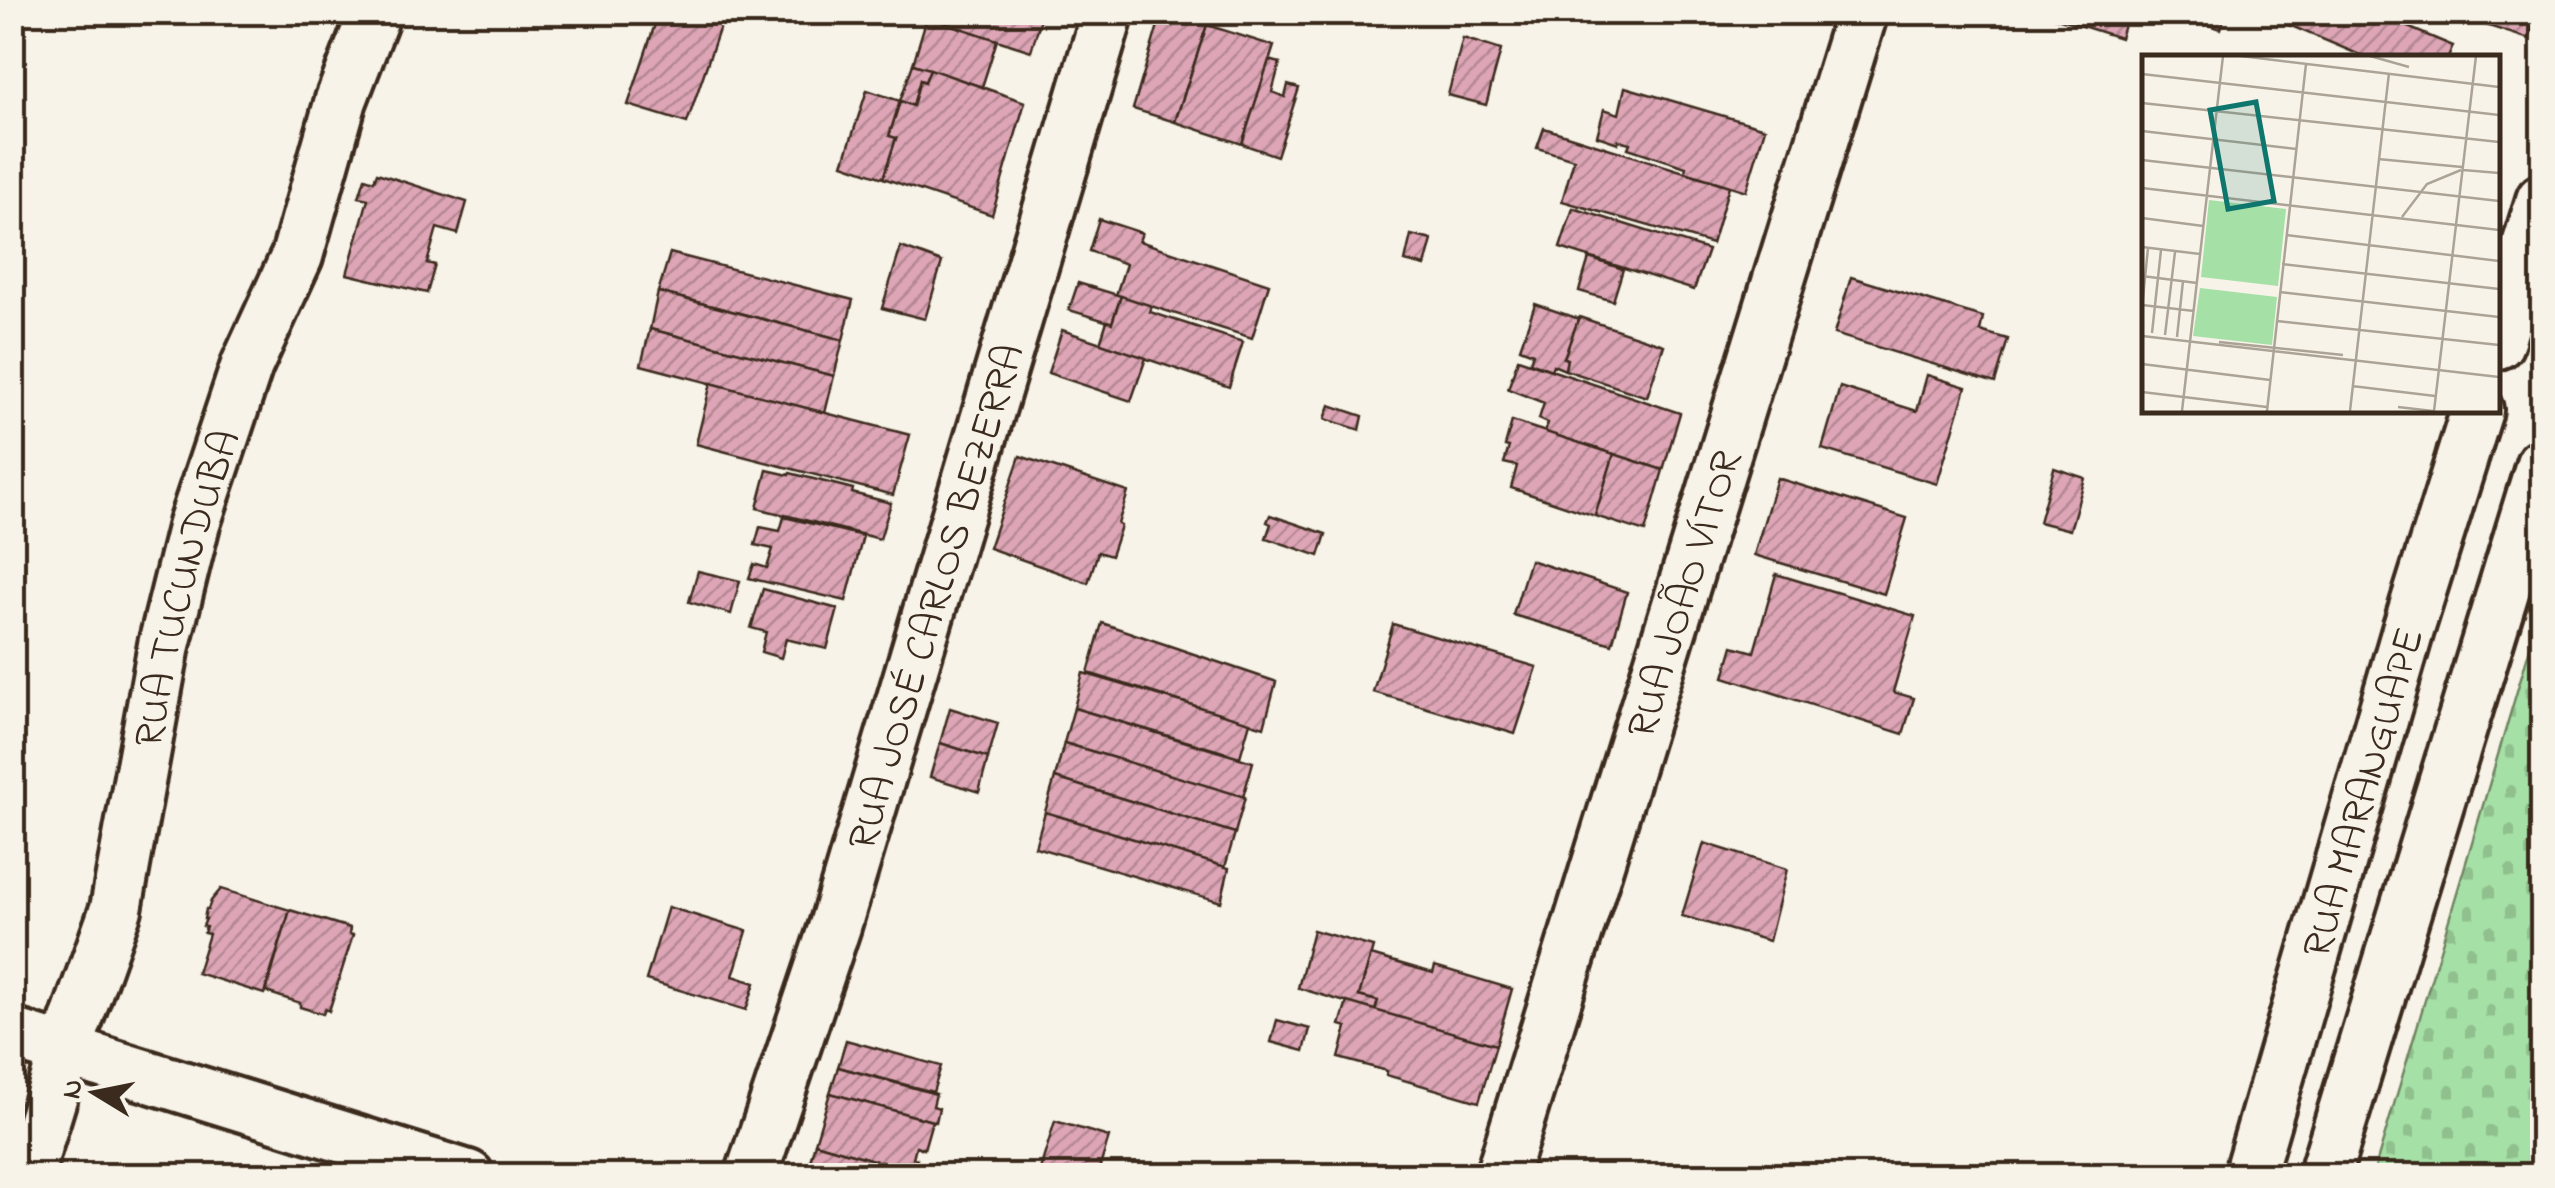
<svg xmlns="http://www.w3.org/2000/svg" width="2555" height="1188" viewBox="0 0 2555 1188" font-family="'Indie Flower',sans-serif">
<style>
.cemetery{fill:url(#cemetery-stones);stroke:#708562;stroke-width:2.5}
.building{fill:url(#building-hatch);stroke:#3b2a1e;stroke-width:2.5}
.lines{fill:none;stroke-linecap:round;stroke-linejoin:round}
.street-casing{stroke:#3b2a1e;stroke-width:58}
.street{stroke:#f7f3e8;stroke-width:50}
.labels{text-anchor:middle;stroke-width:10;stroke-linejoin:round;paint-order:stroke}
.street-label{font-size:42px;fill:#3b2a1e;stroke:#f7f3e8}
.inset-road{fill:none;stroke:#aca397;stroke-width:2.5}
.view{fill:#0f766e;fill-opacity:0.15;stroke:#0f766e;stroke-width:5}
.inset-edge{fill:none;stroke:#3b2a1e;stroke-width:5}
</style>
<defs>
<pattern id="cemetery-stones" width="16" height="16" patternUnits="userSpaceOnUse" patternTransform="scale(2.5)"><rect width="16" height="16" fill="#a5e0a6"/><path d="M2 7V4a2 2 0 0 1 4 0v3zM10 15v-3a2 2 0 0 1 4 0v3z" fill="#8fc08e"/></pattern>
<pattern id="building-hatch" width="6" height="6" patternUnits="userSpaceOnUse" patternTransform="scale(2.5)"><rect width="6" height="6" fill="#dda5b6"/><path d="M-1 1l2-2M0 6l6-6M5 7l2-2" fill="none" stroke="#b48793"/></pattern>
</defs>
<rect width="100%" height="100%" fill="#f7f3e8"/>
<filter id="ink" filterUnits="userSpaceOnUse"><feTurbulence type="fractalNoise" baseFrequency=".01" numOctaves="2"/><feDisplacementMap in="SourceGraphic" scale="20" xChannelSelector="R" yChannelSelector="G"/><feConvolveMatrix kernelMatrix="1 2 1 2 8 2 1 2 1" color-interpolation-filters="sRGB"/></filter>
<g filter="url(#ink)">
<!-- cemetery -->
<polygon class="cemetery" points="2542,607 2542,1175 2373,1175"/>
<!-- building -->
<g class="building">
<polygon points="659,12 725,12 687,123 628,105"/>
<polygon points="944,12 1043,12 1031,51 941,22"/>
<polygon points="1162,12 1207,25 1175,122 1133,109"/>
<polygon points="2038,12 2128,12 2120,38"/>
<polygon points="2195,12 2226,12 2221,29 2193,20"/>
<polygon points="2258,12 2372,12 2453,46 2448,58 2367,58"/>
<polygon points="2482,12 2537,12 2529,39 2479,23"/>
<polygon points="927,17 997,40 982,87 913,64"/>
<polygon points="1207,25 1274,46 1242,144 1175,122"/>
<polygon points="1463,38 1501,50 1486,105 1448,95"/>
<polygon points="1269,60 1280,63 1272,92 1285,97 1288,85 1299,88 1277,156 1242,144"/>
<polygon points="913,64 930,69 925,82 920,80 913,106 900,101"/>
<polygon points="930,69 1025,102 992,215 883,178 896,138 889,136 900,101 913,106 920,80 925,82"/>
<polygon points="1625,87 1765,128 1746,191 1685,172 1686,167 1628,148 1630,143 1618,140 1618,143 1597,136 1604,109 1619,114"/>
<polygon points="867,90 900,101 889,136 896,138 883,178 843,164"/>
<polygon points="1544,128 1729,186 1712,244 1562,201 1574,159 1537,148"/>
<polygon points="377,173 467,202 458,234 437,228 427,263 435,265 427,293 347,274 368,199 359,197 365,178 374,181"/>
<polygon points="1573,208 1708,250 1694,290 1560,248"/>
<polygon points="1099,219 1142,233 1139,241 1269,284 1252,338 1116,295 1126,264 1089,251"/>
<polygon points="1411,235 1432,240 1425,266 1405,261"/>
<polygon points="901,247 942,262 925,319 882,308"/>
<polygon points="670,253 853,300 843,340 658,292"/>
<polygon points="1589,258 1623,269 1613,301 1579,291"/>
<polygon points="1851,277 1983,317 1980,331 2008,339 1995,383 1834,334"/>
<polygon points="1078,283 1121,296 1112,323 1069,310"/>
<polygon points="658,292 843,340 834,376 650,329"/>
<polygon points="1121,296 1152,306 1150,312 1243,342 1229,387 1100,343 1107,321 1112,323"/>
<polygon points="1535,304 1579,319 1564,358 1567,359 1565,370 1553,365 1551,370 1530,362 1533,353 1520,348"/>
<polygon points="1579,317 1664,345 1647,397 1565,370 1567,359 1564,358"/>
<polygon points="650,329 834,376 825,413 641,365"/>
<polygon points="1062,330 1146,358 1131,401 1048,373"/>
<polygon points="1518,359 1680,413 1663,470 1545,432 1548,423 1539,419 1544,403 1508,389"/>
<polygon points="1927,375 1966,387 1937,484 1822,449 1840,387 1917,411"/>
<polygon points="711,383 910,435 893,495 696,444"/>
<polygon points="1330,405 1363,416 1360,430 1325,419"/>
<polygon points="1512,421 1614,454 1595,516 1511,488 1517,466 1504,463 1509,447 1505,446"/>
<polygon points="1614,454 1663,470 1645,532 1595,516"/>
<polygon points="1020,456 1128,492 1118,524 1121,526 1111,556 1098,552 1088,583 989,548"/>
<polygon points="2054,468 2085,478 2070,530 2039,522"/>
<polygon points="767,470 789,475 790,473 853,489 852,493 891,503 880,539 757,508"/>
<polygon points="1777,478 1907,518 1884,594 1754,555"/>
<polygon points="1270,515 1326,534 1319,556 1266,538 1271,524 1267,522"/>
<polygon points="784,517 863,536 846,601 749,578 754,564 767,568 773,549 755,545 760,527 780,531"/>
<polygon points="1530,560 1627,592 1612,644 1513,615"/>
<polygon points="698,571 740,581 731,614 689,602"/>
<polygon points="1776,574 1915,616 1893,692 1914,698 1903,734 1724,677 1733,646 1754,652"/>
<polygon points="763,589 838,609 827,649 786,639 781,658 761,652 766,632 751,628"/>
<polygon points="1102,623 1274,681 1276,682 1264,727 1088,673"/>
<polygon points="1393,624 1537,667 1515,734 1373,692"/>
<polygon points="1083,673 1250,722 1240,757 1074,708"/>
<polygon points="950,708 998,723 988,758 940,743"/>
<polygon points="1074,708 1253,762 1243,797 1064,743"/>
<polygon points="940,743 988,758 979,792 930,777"/>
<polygon points="1064,743 1245,797 1235,833 1055,778"/>
<polygon points="1055,778 1235,833 1225,867 1045,812"/>
<polygon points="1045,812 1229,868 1221,902 1035,847"/>
<polygon points="1704,843 1787,869 1769,941 1682,916"/>
<polygon points="221,889 290,910 264,994 197,973 209,934 204,933 206,927 203,926 206,919 204,919 206,909 208,909 211,901"/>
<polygon points="668,907 747,931 733,976 755,983 746,1010 646,980"/>
<polygon points="290,910 350,928 349,934 353,935 329,1011 325,1009 323,1014 300,1007 300,1003 266,992"/>
<polygon points="1313,930 1373,947 1359,996 1378,1001 1375,1011 1298,988"/>
<polygon points="1371,955 1433,973 1435,966 1512,989 1496,1045 1375,1011 1378,1001 1359,996"/>
<polygon points="1347,1002 1496,1045 1479,1102 1386,1075 1387,1071 1339,1058 1347,1027 1340,1025"/>
<polygon points="1277,1020 1310,1029 1304,1051 1271,1042"/>
<polygon points="846,1040 941,1066 933,1092 838,1067"/>
<polygon points="838,1067 936,1094 933,1106 939,1108 936,1122 830,1093"/>
<polygon points="830,1093 932,1121 924,1149 916,1146 913,1158 917,1159 914,1172 815,1143"/>
<polygon points="1055,1121 1109,1137 1097,1176 1038,1176"/>
<polygon points="815,1143 914,1172 913,1176 806,1176"/>
</g>
<g class="lines">
<!-- street casing -->
<g class="street-casing">
<g id="street">
<polyline points="2498,343 2542,200"/>
<polyline points="12,1034 468,1176"/>
<path id="s1" d="M 27,1176 L 66,1049 L 116,909 L 164,645 L 194,524 L 247,365 L 297,256 L 341,100 L 375,12"/>
<path id="s2" d="M 751,1176 L 835,926 L 1108,12"/>
<path id="s3" d="M 1501,1176 L 1862,12"/>
<path id="s4" d="M 2249,1176 L 2408,630 L 2477,410"/>
<polyline points="2324,1176 2542,464"/>
</g>
</g>
<!-- street -->
<use href="#street" class="street"/>
</g>
</g>
<g class="labels">
<!-- street labels -->
<g class="street-label">
<text dy="15" stroke="none"><textPath href="#s1" startOffset="610">RUA TUCUNDUBA</textPath></text>
<text dy="15" stroke="none"><textPath href="#s3" startOffset="610">RUA JOÃO VÍTOR</textPath></text>
<text dy="15" stroke="none"><textPath href="#s2" startOffset="608">RUA JOSÉ CARLOS BEZERRA</textPath></text>
<text dy="15" stroke="none"><textPath href="#s4" startOffset="400">RUA MARANGUAPE</textPath></text>
</g>
</g>
<!-- overview -->
<g transform="translate(2142 55)">
<rect width="358" height="358" fill="#f7f3e8"/>
<path d="M 67,145 L 144,154 L 136,231 L 59,222 ZM 58,233 L 135,242 L 130,290 L 51,281 Z" fill="#a5e0a6"/>
<path class="inset-road" d="M 99,1 L 357,32M 228,1 L 267,12M 0,19 L 357,60M 0,48 L 357,87M 0,76 L 154,94M 236,104 L 320,112M 0,105 L 357,146M 321,115 L 357,118M 0,133 L 357,175M 260,162 L 285,129 L 319,115M 0,163 L 61,171M 144,180 L 357,206M 0,192 L 58,199M 140,209 L 357,234M 0,221 L 55,228M 138,237 L 357,262M 0,250 L 52,256M 0,253 L 6,193M 135,266 L 357,290M 10,278 L 19,195M 23,280 L 33,197M 0,281 L 357,322M 35,282 L 41,226M 77,287 L 201,300M 0,309 L 128,325M 210,331 L 293,341M 0,337 L 125,352M 256,352 L 291,356M 40,356 L 81,1M 125,356 L 164,9M 208,356 L 247,18M 292,356 L 334,1"/>
<path class="view" d="M 114,47 L 132,146 L 86,154 L 68,55 Z"/>
<rect width="358" height="358" class="inset-edge"/>
</g>
<!-- margin -->
<rect width="2555" height="1188" fill="none" stroke="#f7f3e8" stroke-width="50"/>
<rect x="25" y="25" width="2505" height="1138" fill="none" stroke="#3b2a1e" stroke-width="4" filter="url(#ink)"/>
<!-- north arrow -->
<g transform="translate(95 1093) rotate(280)" stroke="#f7f3e8" stroke-width="8" paint-order="stroke">
<path d="M0-8L18 38L0 25L-18 38Z" fill="#3b2a1e"/>
<text y="-15" font-size="28" font-weight="bold" text-anchor="middle" fill="#3b2a1e">N</text>
</g>
</svg>
